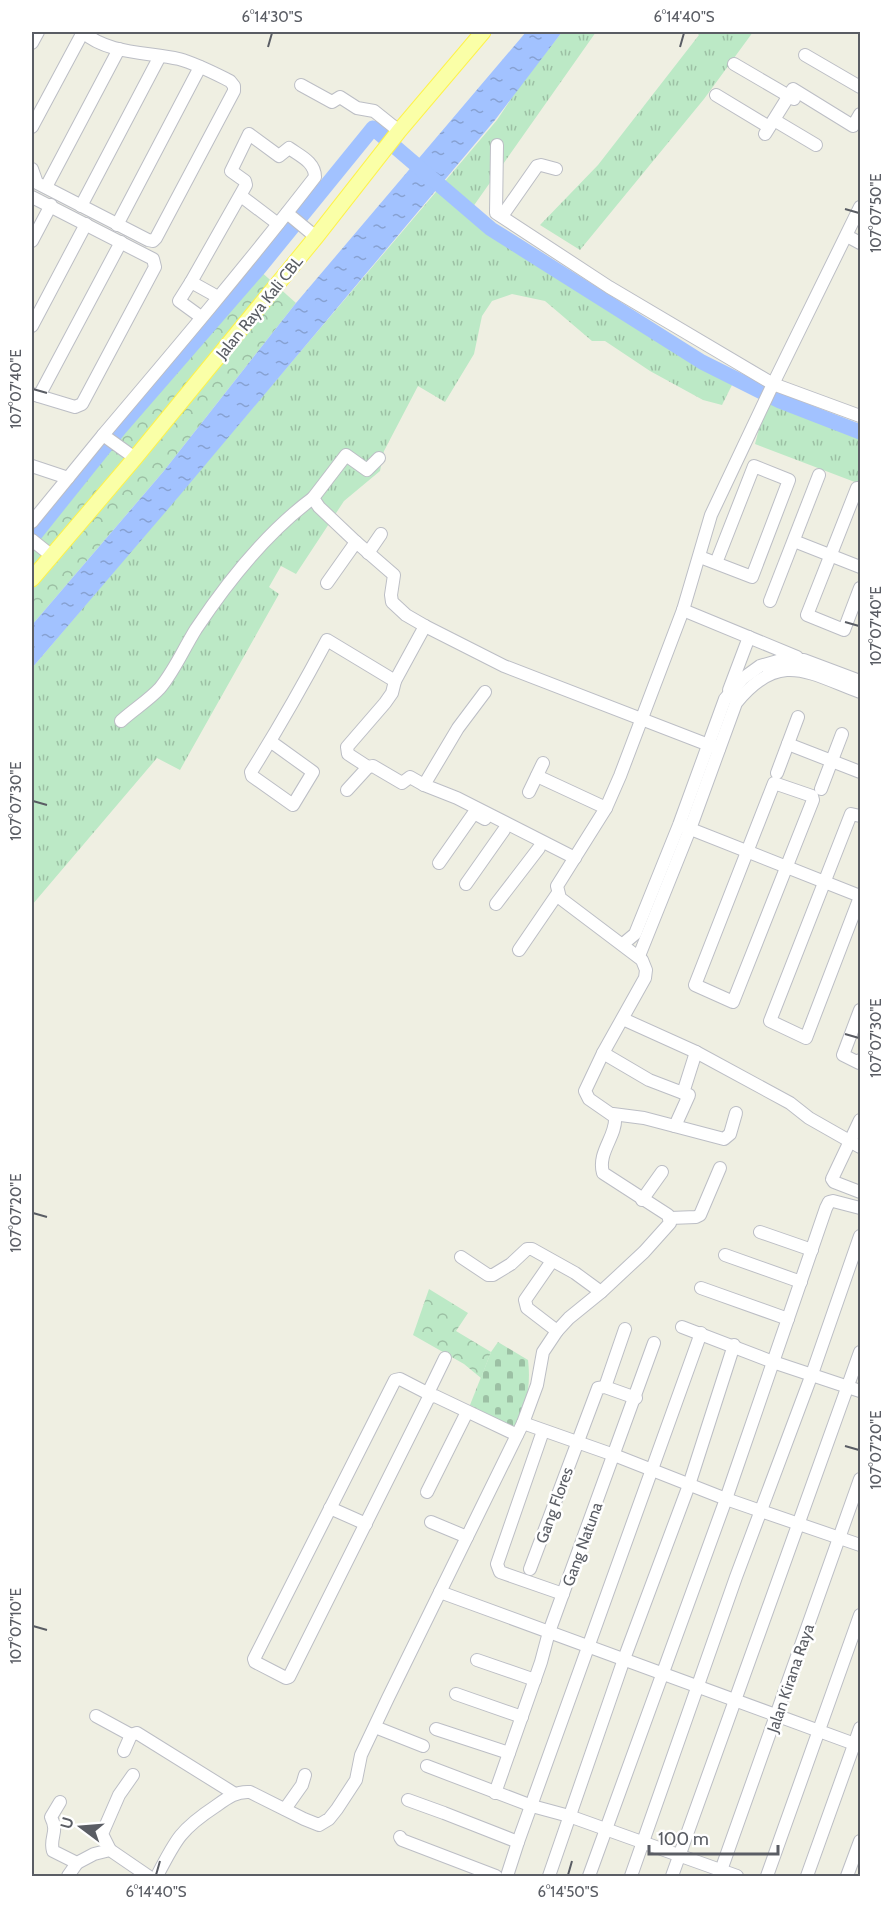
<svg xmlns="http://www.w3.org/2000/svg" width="892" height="1908" viewBox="0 0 892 1908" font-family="Cabin,sans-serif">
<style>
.grass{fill:url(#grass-tufts)}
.forest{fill:url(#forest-crowns)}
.cemetery{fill:url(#cemetery-stones)}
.water{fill:url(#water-ripples)}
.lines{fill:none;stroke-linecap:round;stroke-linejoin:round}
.river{stroke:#a2c2ff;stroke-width:15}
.minor-casing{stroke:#bcbec5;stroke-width:14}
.major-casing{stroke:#fef34b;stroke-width:17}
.minor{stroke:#fff;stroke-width:12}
.major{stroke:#faffa7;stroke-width:15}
.ticks{fill:none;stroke:#5a5d64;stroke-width:2}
.labels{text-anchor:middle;stroke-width:5;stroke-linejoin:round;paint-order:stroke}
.street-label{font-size:16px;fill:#5a5d64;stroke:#fff}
.neatline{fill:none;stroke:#5a5d64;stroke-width:2}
.ticks-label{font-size:15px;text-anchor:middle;fill:#5a5d64}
</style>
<defs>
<pattern id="grass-tufts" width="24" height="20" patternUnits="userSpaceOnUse" patternTransform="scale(1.5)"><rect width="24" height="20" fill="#bce9c6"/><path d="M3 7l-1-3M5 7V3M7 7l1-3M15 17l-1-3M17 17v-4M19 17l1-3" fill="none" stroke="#9cc0a4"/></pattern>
<pattern id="forest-crowns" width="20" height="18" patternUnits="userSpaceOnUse" patternTransform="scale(1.5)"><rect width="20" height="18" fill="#bce9c6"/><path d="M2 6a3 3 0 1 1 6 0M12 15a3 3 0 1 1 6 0" fill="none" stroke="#9cc0a4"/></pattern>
<pattern id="cemetery-stones" width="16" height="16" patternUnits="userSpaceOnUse" patternTransform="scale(1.5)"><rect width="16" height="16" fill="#bce9c6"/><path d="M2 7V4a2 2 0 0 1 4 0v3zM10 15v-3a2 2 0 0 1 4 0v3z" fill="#9cc0a4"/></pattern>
<pattern id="water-ripples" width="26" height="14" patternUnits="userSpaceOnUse" patternTransform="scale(1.5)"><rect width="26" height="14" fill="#a2c2ff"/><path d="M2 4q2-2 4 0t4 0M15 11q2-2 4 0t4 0" fill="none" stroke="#87a1d2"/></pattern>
</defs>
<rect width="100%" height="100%" fill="#efefe2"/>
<!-- grass -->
<g class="grass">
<polygon points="562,32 596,32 470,211 491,229 702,362 735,379 722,405 703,400 650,371 605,341 592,341 545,301 512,294 492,301 482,316 474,354 445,402 418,386 384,451 380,471 344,501 296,574 281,566 269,587 279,594 180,770 157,758 32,905 32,668 497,120 521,84"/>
<polygon points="696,32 753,32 704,99 580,250 540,225 598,165 699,35"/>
<polygon points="768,395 860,432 860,484 755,444"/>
</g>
<!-- forest -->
<g class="forest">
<polygon points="259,270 296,303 163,472 32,625 32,544"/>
<polygon points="429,1289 468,1313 456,1331 491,1352 481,1378 464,1364 413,1335"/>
</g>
<!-- cemetery -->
<path class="cemetery" d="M 498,1342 L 528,1360 C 531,1387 527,1404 514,1428 L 470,1405 L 491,1352 Z"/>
<!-- water -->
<polygon class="water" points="526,32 562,32 495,120 180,495 32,668 32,625 163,472 296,303"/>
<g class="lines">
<!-- river -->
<polyline class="river" points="32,538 120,428 260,267 373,128 491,229 702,362 780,401 860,432"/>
<!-- minor casing -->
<g class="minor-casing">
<g id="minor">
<polyline points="32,43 38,32"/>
<polyline points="805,55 860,87"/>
<polyline points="734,64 794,99"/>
<polyline points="301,85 332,102 340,97 357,108 374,111 399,131"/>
<polyline points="716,95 769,127"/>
<polyline points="774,120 816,145"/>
<polyline points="32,127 83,32"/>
<polyline points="765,134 793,89 853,126 860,114"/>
<polyline points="497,145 496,213 609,287 773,384 860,207"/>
<path d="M 32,169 L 37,183 L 148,240 L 153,241 L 156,238 L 234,91 L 234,86 L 230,81 C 214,73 197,64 179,59 C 148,52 107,54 83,32"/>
<polyline points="46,187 119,49"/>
<polyline points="241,196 278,224"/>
<polyline points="32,197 153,259 155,267 82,404 75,407 32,394"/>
<polyline points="81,206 160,56"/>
<polyline points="287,213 316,237"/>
<polyline points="502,216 537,166 541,165 556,169"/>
<polyline points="117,225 200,67"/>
<polyline points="847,236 860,243"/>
<polyline points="32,241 51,205"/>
<polyline points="191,282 179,301 201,317"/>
<polyline points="32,326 86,224"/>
<polyline points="39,396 121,242"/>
<path d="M 135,458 L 103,435 C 175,350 247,265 315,177 C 315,162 300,156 289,148 L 279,156 L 249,134 L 231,171 L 245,181 L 246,185 L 191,282 L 218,297"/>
<polyline points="32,466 68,478 103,435"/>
<polyline points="860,489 857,488 807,615 844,630 860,588"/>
<polyline points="32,522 68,478"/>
<polyline points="32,540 52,556"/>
<polyline points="794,541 860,567"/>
<polyline points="356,542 319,507 313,498 346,455 367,470 379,458"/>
<polyline points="368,553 381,534"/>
<polyline points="700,557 752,577 789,480 754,466 716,563"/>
<polyline points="327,583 356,542 394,575 391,595 392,602 406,615 425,626 504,666 719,749"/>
<polyline points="770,601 819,475"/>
<polyline points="683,610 797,657"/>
<polyline points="729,690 749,637"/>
<polyline points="485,692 458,728 424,785 457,798 575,858"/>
<path d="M 121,721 C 133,710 149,700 160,688 C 175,670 184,648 196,629 C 228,581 267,532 313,498"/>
<path d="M 270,741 L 313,772 L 293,805 L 252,776 L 251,772 C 278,729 303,685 327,640 L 395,681"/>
<polyline points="788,744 860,772"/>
<polyline points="368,767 373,766 402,783 410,777 424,785"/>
<polyline points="777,773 798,717"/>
<polyline points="537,776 606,808"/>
<polygon points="774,783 812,796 813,800 733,1002 695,985"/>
<polyline points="821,789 842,734"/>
<polyline points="347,790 368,767 348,754 347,747 385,703 392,693 395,681 425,626"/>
<polyline points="529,792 543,763"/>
<polyline points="860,816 851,814 770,1021 806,1038 860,897"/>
<polyline points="683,826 860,896"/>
<polyline points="439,863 474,813 485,819"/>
<polyline points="466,884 504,830"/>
<polyline points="496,904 539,848"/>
<polyline points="623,944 635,934 679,825 725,699 742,679 760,666 781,660 804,660 860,681"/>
<polyline points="519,950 558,893"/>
<path d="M 639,956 L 690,829 L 736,703 C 779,650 807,672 860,692"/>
<polyline points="860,1010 843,1055 859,1063 860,1060"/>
<polyline points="623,1019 696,1052 790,1103 809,1118 860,1147"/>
<polyline points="603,1053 649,1080 683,1093"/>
<polyline points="613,1114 644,1118 724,1139 730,1134 736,1113"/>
<polyline points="860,1120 832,1179 834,1182 860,1192"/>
<polyline points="675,1126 689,1095 683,1093 696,1052"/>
<polyline points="642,1200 662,1172"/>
<polyline points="670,1218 696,1217 700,1215 720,1168"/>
<polyline points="760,1232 812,1250"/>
<polyline points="725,1255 801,1282"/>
<polyline points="461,1257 488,1275 493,1275 511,1264 527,1249 532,1249 575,1273 601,1292"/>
<polyline points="552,1261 525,1300 527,1308 557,1331"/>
<polyline points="701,1288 788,1319"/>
<polyline points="682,1327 773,1362 860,1391"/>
<polyline points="605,1387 625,1329"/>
<polyline points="428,1393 445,1358"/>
<polyline points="433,1396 400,1379 395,1380 254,1659 255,1662 286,1678 289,1677 429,1397 435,1396 517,1435"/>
<polyline points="523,1423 614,1455 726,1499 860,1545"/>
<polyline points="543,1431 497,1564 500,1572 563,1594"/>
<polyline points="427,1492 467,1412"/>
<polyline points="330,1508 366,1524"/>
<polyline points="431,1522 467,1537"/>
<polyline points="530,1569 598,1388 605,1387 636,1398"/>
<polyline points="440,1592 860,1746"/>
<polyline points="477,1660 535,1680"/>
<polyline points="456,1694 522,1717"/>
<polyline points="96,1716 131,1735"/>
<polyline points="375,1727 423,1746"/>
<polyline points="436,1729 509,1753"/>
<polyline points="124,1751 131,1735 137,1733 235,1794"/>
<polyline points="427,1766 532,1806 569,1816 737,1876"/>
<polyline points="495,1793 541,1662 549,1632 654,1343"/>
<polyline points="408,1800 444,1813 518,1842"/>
<path d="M 60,1802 L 51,1817 C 59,1833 49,1837 53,1851 L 77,1863 L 94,1854 L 110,1850 L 148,1876"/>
<polyline points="285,1809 302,1785 305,1775"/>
<polyline points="400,1837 402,1840 496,1876"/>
<polyline points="110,1850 102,1834 119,1795 133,1775"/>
<polyline points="68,1876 77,1863"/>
<path d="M 157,1876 C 176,1839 181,1829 216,1806 C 227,1798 236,1791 250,1792 L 304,1819 L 319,1825 L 329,1819 L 337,1809 L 356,1780 L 361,1755 L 388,1698 L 523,1423 L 537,1385 L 543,1352 L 557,1331 L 569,1318 L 601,1292 L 644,1252 L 670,1223 L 668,1215 L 603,1173 C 597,1152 617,1136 615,1117 L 589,1099 L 585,1091 L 603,1053 L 645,978 L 646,970 L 642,960 L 560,898 L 557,886 L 606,808 L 620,776 L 683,610 L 711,515 L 773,384 L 860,416"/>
<polyline points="507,1876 518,1842 701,1333"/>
<polyline points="549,1876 624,1659 689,1485 734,1345"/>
<polyline points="589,1876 726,1499 826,1208 829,1202 833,1201 860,1208"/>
<polyline points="631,1876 736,1577 812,1374 860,1236"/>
<polyline points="672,1876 860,1352"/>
<polyline points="719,1876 860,1479"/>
<polyline points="767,1876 860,1615"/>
<polyline points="807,1876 860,1728"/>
<polyline points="847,1876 860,1841"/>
</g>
</g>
<!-- major casing -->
<g class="major-casing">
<polyline id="major" points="32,579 135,458 316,237 399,131 483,32"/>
</g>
<!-- minor -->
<use href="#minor" class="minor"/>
<!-- major -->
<use href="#major" class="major"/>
</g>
<!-- ticks -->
<path class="ticks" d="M 268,47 L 272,33M 680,47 L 684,33M 845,209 L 859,213M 33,389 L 47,393M 845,622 L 859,626M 33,801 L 47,805M 845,1034 L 859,1038M 33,1213 L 47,1217M 845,1446 L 859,1450M 33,1626 L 47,1630M 156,1875 L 160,1861M 568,1875 L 572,1861"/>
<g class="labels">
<!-- street labels -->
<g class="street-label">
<text transform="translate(259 307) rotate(-51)" y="6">Jalan Raya Kali CBL</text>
<text transform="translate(554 1505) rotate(-70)" y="6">Gang Flores</text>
<text transform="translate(582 1544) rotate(-70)" y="6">Gang Natuna</text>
<text transform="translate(790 1678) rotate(-71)" y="6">Jalan Kirana Raya</text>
</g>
</g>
<!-- border -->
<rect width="892" height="1908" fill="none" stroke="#ffffff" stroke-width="66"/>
<!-- north arrow -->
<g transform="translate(81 1827) rotate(286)" stroke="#ffffff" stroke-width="4.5" paint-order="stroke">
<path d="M0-4.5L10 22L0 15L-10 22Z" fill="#5a5d64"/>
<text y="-9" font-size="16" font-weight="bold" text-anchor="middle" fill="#5a5d64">U</text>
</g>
<!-- scale -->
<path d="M649 1845v9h129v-9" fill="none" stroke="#5a5d64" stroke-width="3"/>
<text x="658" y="1845" font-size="18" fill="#5a5d64" stroke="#ffffff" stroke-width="4.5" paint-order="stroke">100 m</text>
<rect x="33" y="33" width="826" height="1842" class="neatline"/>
<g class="ticks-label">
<text x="272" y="22">6°14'30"S</text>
<text x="684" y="22">6°14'40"S</text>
<text transform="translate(876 213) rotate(-90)" y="5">107°07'50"E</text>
<text transform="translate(16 389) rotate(-90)" y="5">107°07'40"E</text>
<text transform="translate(876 626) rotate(-90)" y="5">107°07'40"E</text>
<text transform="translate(16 801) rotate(-90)" y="5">107°07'30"E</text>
<text transform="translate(876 1038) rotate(-90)" y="5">107°07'30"E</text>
<text transform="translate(16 1213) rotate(-90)" y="5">107°07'20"E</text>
<text transform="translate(876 1450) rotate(-90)" y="5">107°07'20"E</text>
<text transform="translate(16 1626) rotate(-90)" y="5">107°07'10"E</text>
<text x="156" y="1897">6°14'40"S</text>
<text x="568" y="1897">6°14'50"S</text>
</g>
</svg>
